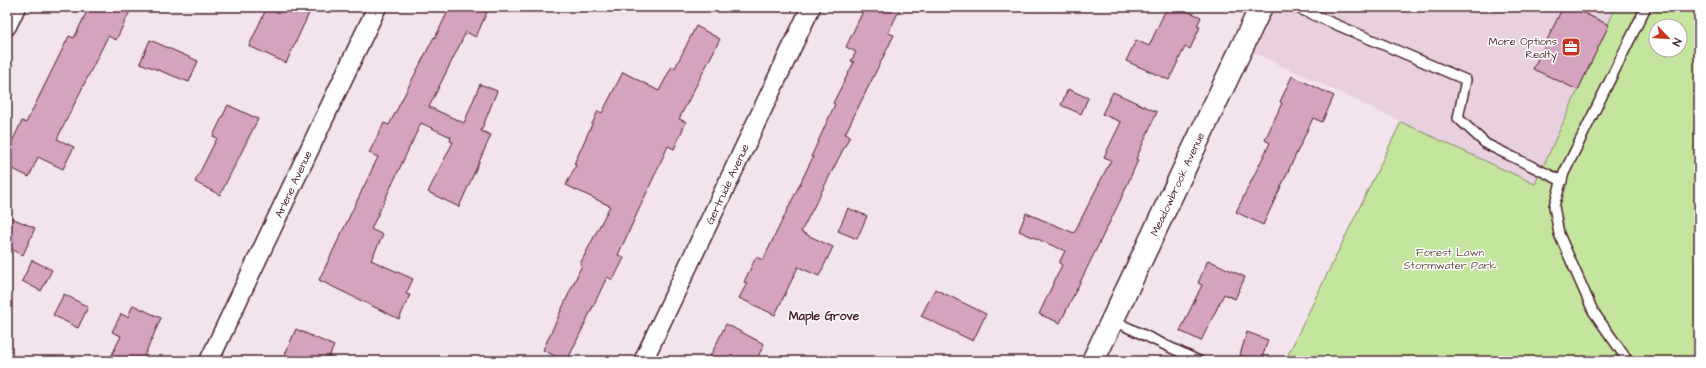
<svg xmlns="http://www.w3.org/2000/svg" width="1706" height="368" viewBox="0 0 1706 368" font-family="'Architects Daughter',sans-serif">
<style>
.built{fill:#e9d0de}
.green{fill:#c4e59d;stroke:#878264;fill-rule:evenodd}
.building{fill:#d5a3bf;stroke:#4a1f2b}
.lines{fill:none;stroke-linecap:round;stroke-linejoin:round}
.service-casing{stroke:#4a1f2b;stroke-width:12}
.minor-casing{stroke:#4a1f2b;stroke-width:21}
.tertiary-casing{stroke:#4a1f2b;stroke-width:25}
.service{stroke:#fff;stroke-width:9}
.minor{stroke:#fff;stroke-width:18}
.tertiary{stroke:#fff;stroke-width:22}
.labels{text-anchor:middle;stroke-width:3;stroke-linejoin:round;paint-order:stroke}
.poi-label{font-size:11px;fill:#4a1f2b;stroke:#fff;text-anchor:end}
.street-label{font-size:11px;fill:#4a1f2b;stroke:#fff}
.park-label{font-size:11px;fill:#685048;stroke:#fff}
.neighbourhood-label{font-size:12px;font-weight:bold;fill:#4a1f2b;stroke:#fff}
</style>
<rect width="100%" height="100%" fill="#f2e3ec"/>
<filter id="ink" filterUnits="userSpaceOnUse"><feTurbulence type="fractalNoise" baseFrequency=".025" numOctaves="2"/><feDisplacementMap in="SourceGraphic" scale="8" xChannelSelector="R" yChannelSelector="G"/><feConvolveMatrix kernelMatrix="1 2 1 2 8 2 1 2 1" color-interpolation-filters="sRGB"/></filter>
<g filter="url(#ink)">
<!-- built -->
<polygon class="built" points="1223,7 1616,7 1535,184 1242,47 1254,21"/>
<!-- green -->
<path class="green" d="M 1616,7 L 1699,7 L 1699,361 L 1285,361 L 1401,122 L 1535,184 ZM 1656,26 L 1680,26 L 1680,50 L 1656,50 Z"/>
<!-- building -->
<g class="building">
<polygon points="89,7 132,7 116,40 108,36 57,139 74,147 63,169 38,157 29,177 7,166 7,152 22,121 26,123 69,36 74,38"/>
<polygon points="267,7 312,7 286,63 249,46"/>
<polygon points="450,7 475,7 487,12 476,37 466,32 429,107 464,123 480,84 497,91 481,131 491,135 459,207 428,192 453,142 450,141 451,137 421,123 371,229 383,235 371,260 413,279 406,294 410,295 399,319 319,280 378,157 369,153 384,123 389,125 434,37 435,38"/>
<polygon points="865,7 901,7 888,33 894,35 845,134 850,136 801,232 833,247 819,276 798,267 775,315 739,298 747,283 744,282 756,257 763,260 813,157 811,157 835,104 833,103 854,62 851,61 856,52 846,47"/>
<polygon points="1167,7 1178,7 1201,17 1197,26 1200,27 1190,49 1185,47 1169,80 1126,61 1136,40 1149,46"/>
<polygon points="1563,7 1571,7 1609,25 1578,90 1533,69"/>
<polygon points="696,26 720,39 679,119 686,122 674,149 668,146 618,255 624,258 613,280 607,277 567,361 565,361 543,350 582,265 580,264 610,206 566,185 576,165 574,164 598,111 602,113 623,72 659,91 672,66 675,68"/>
<polygon points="150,40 198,61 189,82 140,63"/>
<polygon points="1292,76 1334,96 1322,122 1313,118 1263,225 1236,212 1270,143 1265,140 1282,103 1280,102"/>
<polygon points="1068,89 1088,98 1081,114 1061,105"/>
<polygon points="1113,92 1157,112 1136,159 1138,160 1120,201 1060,323 1039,314 1062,265 1059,263 1065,251 1019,231 1026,213 1074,233 1111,160 1104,157 1121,122 1102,114"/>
<polygon points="228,105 258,119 220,195 195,182 217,138 213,136"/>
<polygon points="848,208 867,216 857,239 838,231"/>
<polygon points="7,216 35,228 23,255 7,247"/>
<polygon points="32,260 52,270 41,291 22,281"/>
<polygon points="1208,260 1245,277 1235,299 1224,294 1201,341 1180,331 1202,285 1198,283"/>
<polygon points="935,289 986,314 973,341 921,316"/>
<polygon points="64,294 88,307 78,328 53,315"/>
<polygon points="133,305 161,318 142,361 109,361 121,336 112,332 121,314 128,317"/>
<polygon points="726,324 764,344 756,361 708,361"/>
<polygon points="296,329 334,346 327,361 300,361 285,354"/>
<polygon points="1247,332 1268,340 1261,361 1240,355"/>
</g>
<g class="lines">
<!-- service casing -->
<g class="service-casing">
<g id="service">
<polyline points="1295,7 1466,80 1458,118 1486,144 1562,181"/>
<polyline points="1112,320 1199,361"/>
<polyline points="1628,361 1593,311 1559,234 1554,206 1564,173 1646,7"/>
</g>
</g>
<!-- minor casing -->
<g class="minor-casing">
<g id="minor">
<polyline points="7,26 16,7"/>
<polyline points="209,361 377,7"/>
<polyline points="643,361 811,7"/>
</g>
</g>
<!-- tertiary casing -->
<g class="tertiary-casing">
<polyline id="tertiary" points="1093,361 1261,7"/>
</g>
<!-- service -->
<use href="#service" class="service"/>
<!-- minor -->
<use href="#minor" class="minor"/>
<!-- tertiary -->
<use href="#tertiary" class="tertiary"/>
</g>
</g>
<!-- icons -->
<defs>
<g id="office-square" transform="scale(1)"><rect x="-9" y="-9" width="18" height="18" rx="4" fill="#c8321e" stroke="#fff"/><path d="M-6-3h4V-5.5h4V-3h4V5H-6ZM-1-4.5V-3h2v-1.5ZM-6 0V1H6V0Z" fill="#fff"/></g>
</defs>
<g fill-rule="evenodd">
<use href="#office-square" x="1571" y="47"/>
</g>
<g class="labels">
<!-- poi labels -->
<g class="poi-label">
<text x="1557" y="45">More Options<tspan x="1557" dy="13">Realty</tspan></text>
</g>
<!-- street labels -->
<g class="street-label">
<text transform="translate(293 184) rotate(-65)" y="4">Arlene Avenue</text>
<text transform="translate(727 184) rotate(-65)" y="4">Gertrude Avenue</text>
<text transform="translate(1177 184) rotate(-65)" y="4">Meadowbrook Avenue</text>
</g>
<!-- park labels -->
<g class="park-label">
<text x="1450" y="256">Forest Lawn<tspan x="1450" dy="13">Stormwater Park</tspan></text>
</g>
<!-- neighbourhood labels -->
<g class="neighbourhood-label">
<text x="824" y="320">Maple Grove</text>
</g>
</g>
<!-- margin -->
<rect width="1706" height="368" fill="none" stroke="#fff" stroke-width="24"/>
<rect x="12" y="12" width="1682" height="344" fill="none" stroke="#4a1f2b" stroke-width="1.5" filter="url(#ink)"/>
<!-- north arrow -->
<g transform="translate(1668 38) rotate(115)"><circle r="19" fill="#ffffff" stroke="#b7a5aa"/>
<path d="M0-3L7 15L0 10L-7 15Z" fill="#c8321e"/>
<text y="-6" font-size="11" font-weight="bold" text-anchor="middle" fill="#4a1f2b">N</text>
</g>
</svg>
